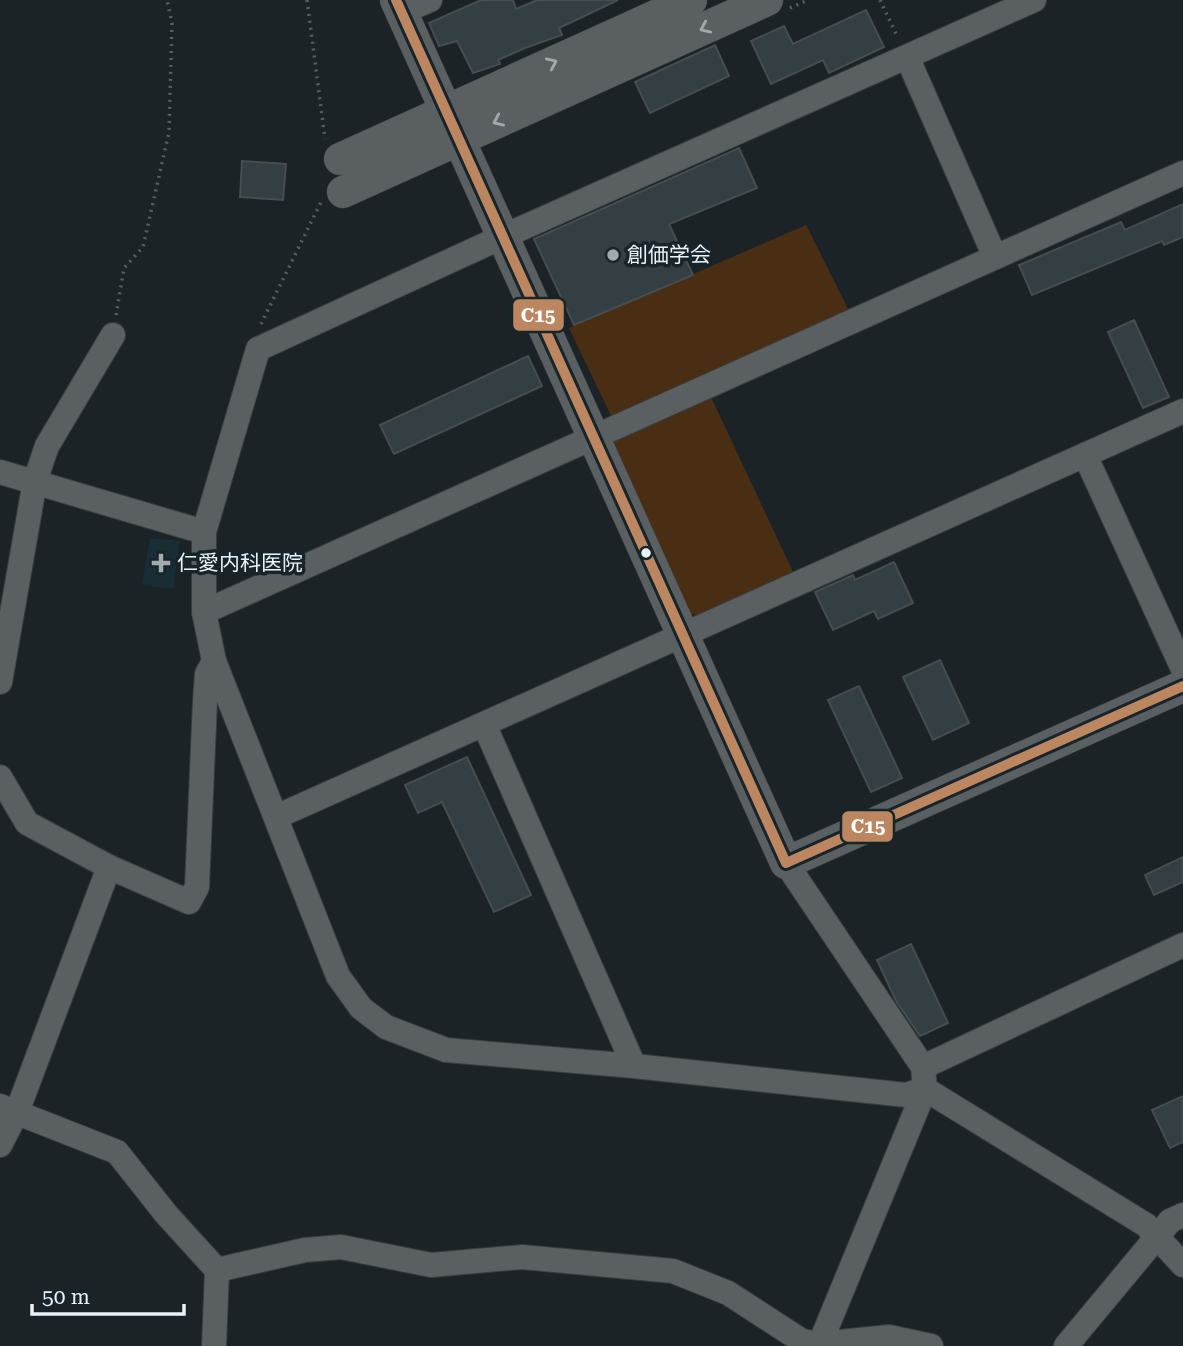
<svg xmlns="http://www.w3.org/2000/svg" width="1183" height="1346" viewBox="0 0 1183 1346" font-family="'Roboto Serif','Noto Sans JP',serif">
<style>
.built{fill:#192d34}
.green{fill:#492e14}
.building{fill:#343f43;stroke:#464d4f;stroke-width:2}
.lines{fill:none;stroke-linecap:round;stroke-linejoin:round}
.minor-casing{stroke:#383e40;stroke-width:26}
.tertiary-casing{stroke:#383e40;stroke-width:33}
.path{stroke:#595e61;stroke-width:3.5;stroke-dasharray:2 5;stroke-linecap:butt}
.minor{stroke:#5a5f62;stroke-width:24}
.tertiary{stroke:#5a5f62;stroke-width:32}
.bus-1-casing{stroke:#17252a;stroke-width:16}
.bus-1{stroke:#bb8660;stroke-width:10}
.oneway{stroke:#a2a8ac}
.poi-dot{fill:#a1aaad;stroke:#17252a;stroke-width:2.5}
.bus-dot{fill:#e9f2f6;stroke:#17252a;stroke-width:2.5}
.labels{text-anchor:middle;stroke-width:7;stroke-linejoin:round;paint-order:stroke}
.poi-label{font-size:21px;fill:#e9f2f6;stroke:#17252a;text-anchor:start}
.line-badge{stroke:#17252a;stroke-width:2.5}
.badge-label{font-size:19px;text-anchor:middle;font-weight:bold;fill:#fff}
</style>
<rect width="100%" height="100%" fill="#1b2326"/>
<!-- built -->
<polygon class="built" points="150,538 180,541 173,589 142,585"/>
<!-- green -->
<g class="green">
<polygon points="806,225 851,315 613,420 569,328"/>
<polygon points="710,395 794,574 700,615 689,614 613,451 615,438"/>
</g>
<!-- building -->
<g class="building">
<polygon points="481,0 513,0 516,9 537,0 618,0 559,28 562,35 525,48 498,60 500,64 473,73 457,41 439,46 429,23"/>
<polygon points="866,10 884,47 829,73 823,60 771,84 751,41 784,26 793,44"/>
<polygon points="715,45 729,76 650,113 635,82"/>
<polygon points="739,148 757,188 669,224 693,275 574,325 534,239"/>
<polygon points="242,161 286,164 283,200 240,197"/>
<polygon points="1183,204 1183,237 1164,245 1162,241 1032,295 1019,265 1121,222 1125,230"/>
<polygon points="1134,320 1169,397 1143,408 1108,332"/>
<polygon points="528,356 542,386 394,454 380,425"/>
<polygon points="894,562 913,603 878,619 874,611 833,630 815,592 853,575 855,580"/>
<polygon points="940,660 969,723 933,740 903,677"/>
<polygon points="859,686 902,778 871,792 828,700"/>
<polygon points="467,757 531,895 494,912 442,802 418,813 405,785"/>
<polygon points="1183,857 1183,882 1154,895 1145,875"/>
<polygon points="911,944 948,1023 920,1036 896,1001 877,960"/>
<polygon points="1183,1096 1183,1142 1170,1148 1152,1110"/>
</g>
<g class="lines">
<!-- minor casing -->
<g class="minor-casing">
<g id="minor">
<polyline points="402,12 430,0"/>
<polyline points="908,59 995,257"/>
<polyline points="1085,455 1183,669"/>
<polyline points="0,472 204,532"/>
<polyline points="204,612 1183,173"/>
<polyline points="0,682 35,481 47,446 113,335"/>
<polyline points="484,724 634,1066"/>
<polyline points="0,777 27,823 109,867 189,902 197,887 205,701 207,674 214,661"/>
<polyline points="276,817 1183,411"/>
<polyline points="786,863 923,1067 925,1089 819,1346"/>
<polyline points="923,1067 1183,945"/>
<polyline points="925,1089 906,1095 634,1066 446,1050 386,1027 361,1008 338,976 214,661 204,612 204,532 258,349 502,237 1034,0"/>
<polyline points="925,1089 1146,1225 1183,1265"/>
<polyline points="0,1106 117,1152 166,1214 217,1270 214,1346"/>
<polyline points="0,1145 17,1112 109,867"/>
<polyline points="217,1270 305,1250 341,1247 431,1265 522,1257 673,1271 728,1293 802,1341 820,1344 889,1337 931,1346"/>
<polyline points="1066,1346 1170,1221 1183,1215"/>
</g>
</g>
<!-- tertiary casing -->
<g class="tertiary-casing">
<g id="tertiary">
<polyline points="396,0 786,863 1183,686"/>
<polyline points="340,159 691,0"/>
<polyline points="343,192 767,0"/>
</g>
</g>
<!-- path -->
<g class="path">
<polyline points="307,0 325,139"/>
<polyline points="880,0 898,38"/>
<polyline points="790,8 808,0"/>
<polyline points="116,315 124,268 143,247 169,132 172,23 167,0"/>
<polyline points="261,324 321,202"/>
</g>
<!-- minor -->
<use href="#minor" class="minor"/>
<!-- tertiary -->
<use href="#tertiary" class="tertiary"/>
<!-- bus-1 casing -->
<g class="bus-1-casing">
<polyline id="bus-1" points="396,0 786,863 1183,686"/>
</g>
<!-- bus-1 -->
<use href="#bus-1" class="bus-1"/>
</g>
<!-- one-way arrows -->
<defs><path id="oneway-chevron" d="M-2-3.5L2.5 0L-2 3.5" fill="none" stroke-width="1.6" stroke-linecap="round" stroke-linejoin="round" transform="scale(1.75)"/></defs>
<g class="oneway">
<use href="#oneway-chevron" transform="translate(705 28) rotate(156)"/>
<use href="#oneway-chevron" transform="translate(552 63) rotate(-24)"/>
<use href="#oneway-chevron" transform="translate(498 121) rotate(156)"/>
</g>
<!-- markers -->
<g class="poi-dot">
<circle cx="613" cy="255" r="7"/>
<path d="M157.5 552.5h7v7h7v7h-7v7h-7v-7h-7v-7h7z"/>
</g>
<circle class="bus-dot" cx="646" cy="553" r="6"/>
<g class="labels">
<!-- poi labels -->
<g class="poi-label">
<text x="627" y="262">創価学会</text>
<text x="177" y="570">仁愛内科医院</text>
</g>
</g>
<g class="line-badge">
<rect x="512" y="298" width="53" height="34" rx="7" fill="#bb8660"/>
<rect x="841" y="810" width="53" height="33" rx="7" fill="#bb8660"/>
</g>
<g class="badge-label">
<text x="538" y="322">C15</text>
<text x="868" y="833">C15</text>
</g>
<!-- scale -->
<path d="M32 1304v10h152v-10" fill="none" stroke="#e9f2f6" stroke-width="3.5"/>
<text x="42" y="1304" font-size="21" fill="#e9f2f6" stroke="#17252a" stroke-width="5" paint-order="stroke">50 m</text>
</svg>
